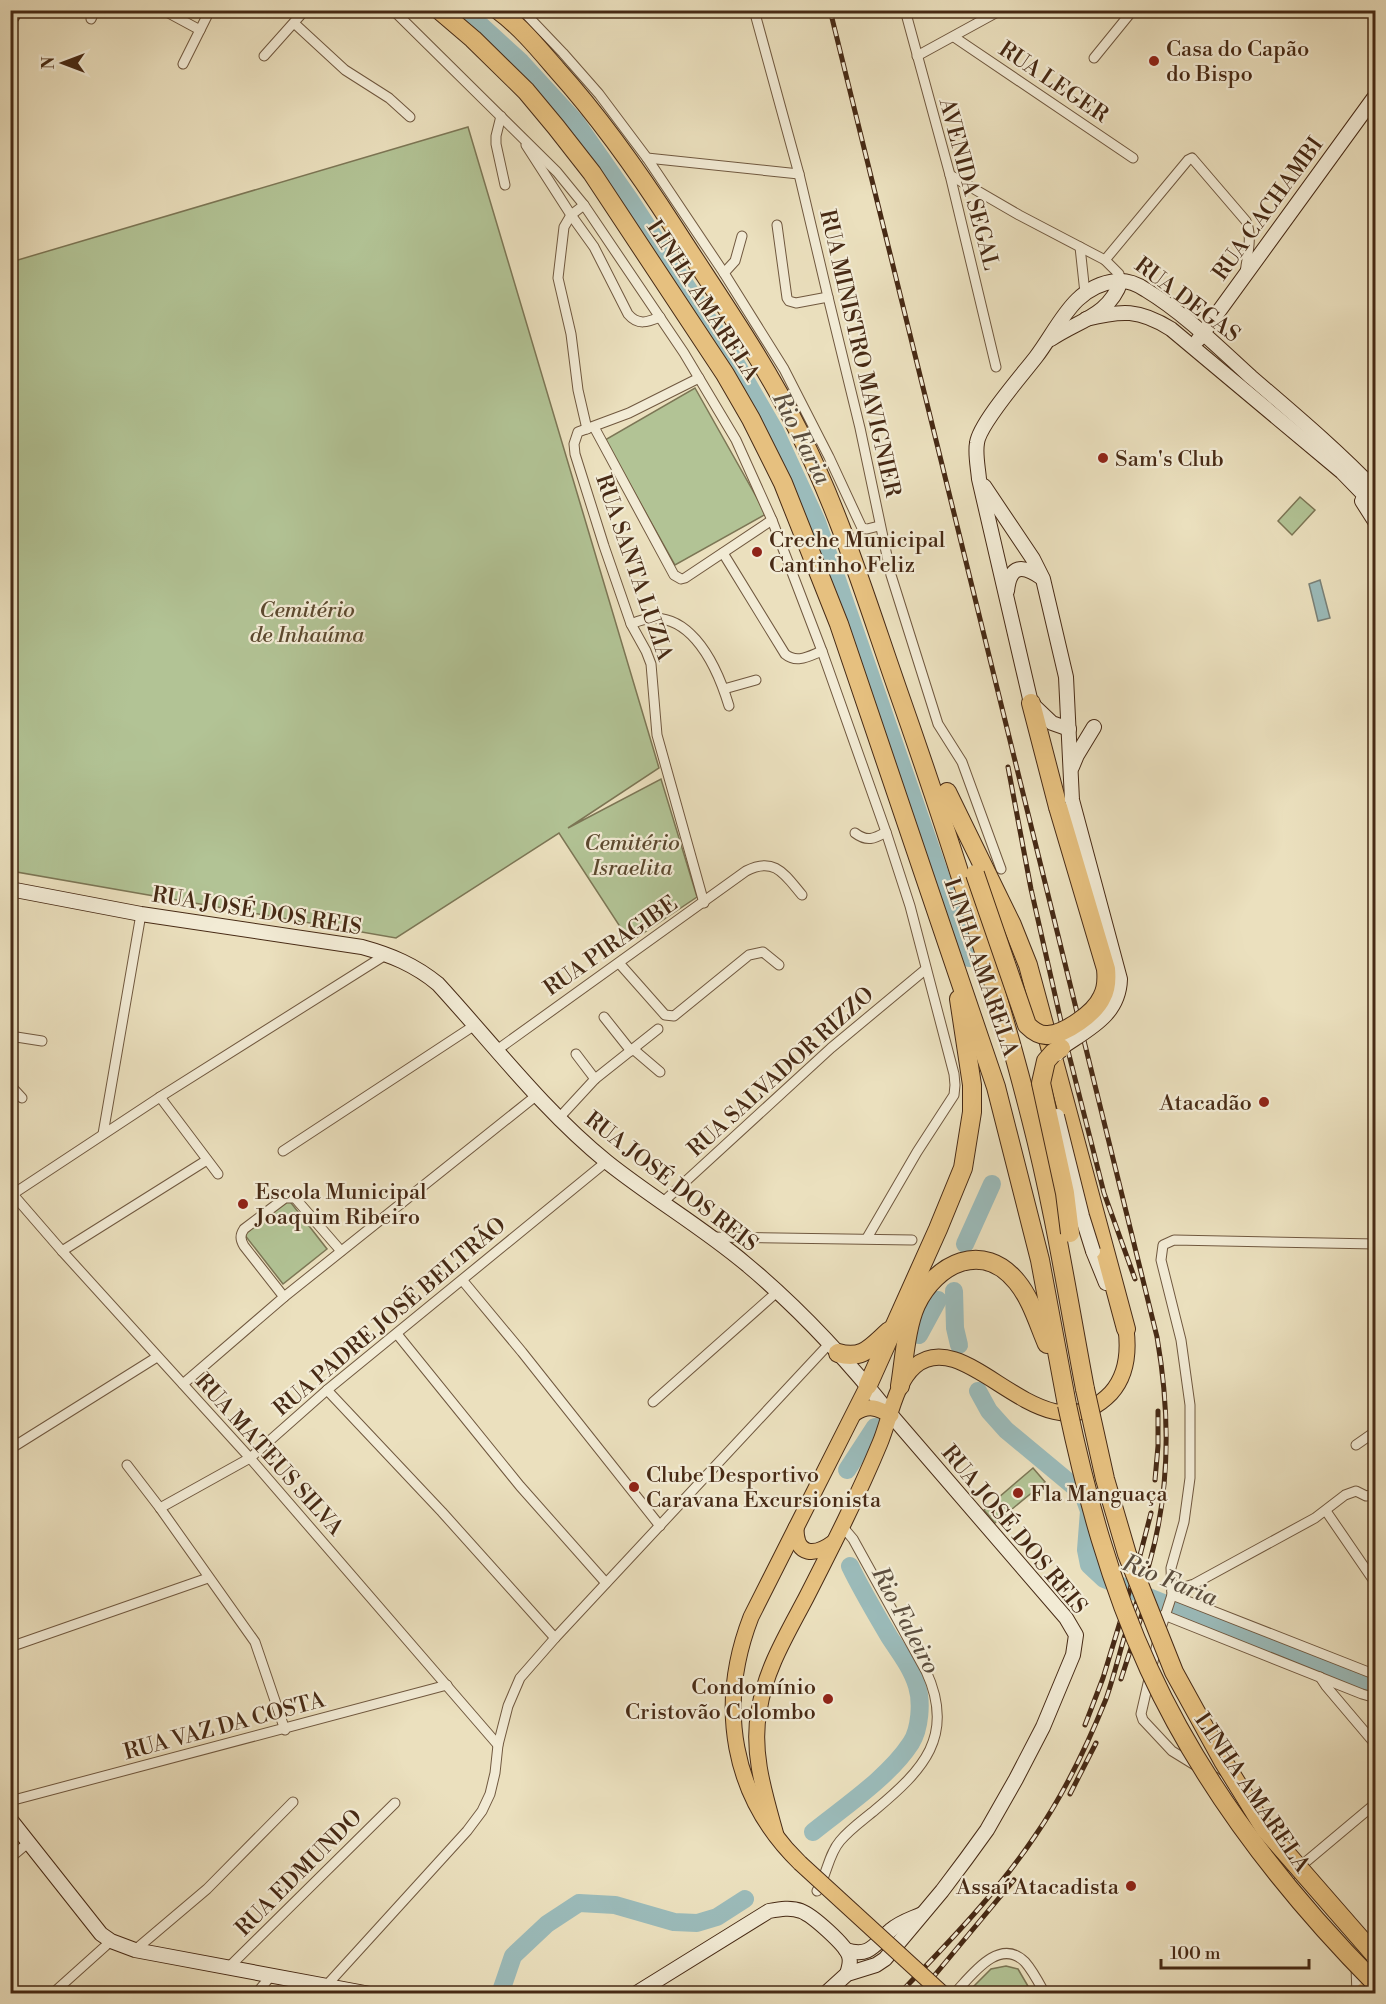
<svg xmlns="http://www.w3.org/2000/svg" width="1386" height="2004" viewBox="0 0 1386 2004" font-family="'Libre Bodoni',serif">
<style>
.green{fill:#b2c395;stroke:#7c7655;stroke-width:1.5}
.water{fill:#9bbbba;stroke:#798178;stroke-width:1.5}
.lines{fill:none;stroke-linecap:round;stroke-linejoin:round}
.river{stroke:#9bbbba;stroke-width:18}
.street-casing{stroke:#70583f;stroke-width:11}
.secondary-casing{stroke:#472a15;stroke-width:16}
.primary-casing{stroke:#472a15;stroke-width:17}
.highway-casing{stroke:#472a15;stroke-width:20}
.street{stroke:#f2ebd5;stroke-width:9}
.secondary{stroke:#f2ebd5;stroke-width:14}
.primary{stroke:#e6c07f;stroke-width:15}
.highway{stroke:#e6c07f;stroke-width:18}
.rail-casing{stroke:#472a15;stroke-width:5}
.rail{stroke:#f2ebd5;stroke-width:3;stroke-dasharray:9;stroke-linecap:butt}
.secondary-bridge-casing{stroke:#472a15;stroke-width:16;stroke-linecap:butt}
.primary-bridge-casing{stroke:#472a15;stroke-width:17;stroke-linecap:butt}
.highway-bridge-casing{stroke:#472a15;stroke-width:20;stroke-linecap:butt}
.secondary-bridge{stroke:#f2ebd5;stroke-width:14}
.primary-bridge{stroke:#e6c07f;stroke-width:15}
.highway-bridge{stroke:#e6c07f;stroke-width:18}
.poi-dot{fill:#8f2418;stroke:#f2ebd5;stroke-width:2}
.labels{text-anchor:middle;stroke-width:4.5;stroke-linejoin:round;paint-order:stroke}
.poi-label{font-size:22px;fill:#472a15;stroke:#f2ebd5;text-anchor:start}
.street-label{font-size:22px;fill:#472a15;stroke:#f2ebd5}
.park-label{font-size:22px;font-style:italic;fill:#5c492f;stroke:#f2ebd5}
.water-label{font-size:24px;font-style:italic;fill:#5c4e3e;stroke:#f2ebd5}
</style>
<rect width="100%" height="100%" fill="#ebe0be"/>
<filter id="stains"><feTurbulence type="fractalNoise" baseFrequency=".00333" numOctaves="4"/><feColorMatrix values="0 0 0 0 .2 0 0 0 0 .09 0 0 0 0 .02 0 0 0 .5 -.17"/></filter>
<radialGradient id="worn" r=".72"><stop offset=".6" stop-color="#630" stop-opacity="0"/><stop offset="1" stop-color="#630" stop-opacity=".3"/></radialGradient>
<!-- green -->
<g class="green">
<polygon points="468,127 659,768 568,828 661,779 697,897 630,942 559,833 396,938 11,871 11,262"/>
<polygon points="695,388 766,514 675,565 605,440"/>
<polygon points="1300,497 1315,510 1292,535 1278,521"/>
<polygon points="288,1199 327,1249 283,1284 244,1234"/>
<polygon points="1033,1468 1045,1482 995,1523 984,1510"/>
<polygon points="1006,1966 1018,1969 1032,1993 967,1993 991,1969"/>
</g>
<!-- water -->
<polygon class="water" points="1320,580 1330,618 1318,621 1309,584"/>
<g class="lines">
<!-- river -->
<g class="river">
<polyline points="464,10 521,62 575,121 630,200 730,353 775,431 817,522 969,958"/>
<polyline points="965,1244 992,1184"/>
<polyline points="954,1291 955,1328 959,1345"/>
<polyline points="919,1335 938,1300"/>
<polyline points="978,1391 989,1411 1006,1430 1083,1494 1089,1511 1086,1550 1089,1565 1104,1579 1362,1683 1376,1687"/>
<polyline points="847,1470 875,1427"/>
<path d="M 813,1832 C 844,1807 889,1777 911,1743 C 920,1729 922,1702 917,1686 C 912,1669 900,1653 890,1638 C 876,1614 862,1591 850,1566"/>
<polyline points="500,1994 513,1956 547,1924 579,1903 615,1905 674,1922 697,1923 717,1917 745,1899"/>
</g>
<!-- street casing -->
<g class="street-casing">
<g id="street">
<polyline points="163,10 200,30"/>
<polyline points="393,10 557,172 584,205 684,353 736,440 772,520 822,651 886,832 910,906 954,1074 955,1085 954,1095 917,1152 867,1238"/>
<polyline points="522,10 563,53 599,94 647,158 724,273 784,369 829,457 862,528 867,529 879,526"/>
<polyline points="754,10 799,174 828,297 860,428 891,575 938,724 962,762 1001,869"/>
<polyline points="905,10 950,175 996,367"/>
<polyline points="91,19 95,10"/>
<polyline points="294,23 345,70 389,98 410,117"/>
<polyline points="954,37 1133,158"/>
<polyline points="264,56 305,10"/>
<polyline points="917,56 1001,10"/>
<polyline points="1094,58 1133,10"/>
<polyline points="183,64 210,10"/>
<polyline points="501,116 496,136 496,144 505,185"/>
<path d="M 526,145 L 571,215 L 594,247 L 628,314 C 638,326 648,322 660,317"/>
<polyline points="647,158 799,174"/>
<polyline points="950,175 1019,215 1105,260 1119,274 1121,281"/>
<polyline points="584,205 571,215 564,227 558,278 571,334 578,390 587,429"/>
<polyline points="777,225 787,298 789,301 796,303 828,297"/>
<polyline points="1080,247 1085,293"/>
<path d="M 1105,260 L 1188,160 L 1192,158 L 1246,221 C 1253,237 1247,256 1245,273"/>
<polyline points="724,273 735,261 742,236"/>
<polyline points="699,378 629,413 578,432 574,444 575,454 604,546 631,624 646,651 651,664 657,735 704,903"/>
<polyline points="594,427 674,575 681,579 685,578 772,520"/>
<path d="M 723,553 L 785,654 C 797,664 809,656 822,651"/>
<path d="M 631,624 C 686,599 716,663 729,706"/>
<polyline points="724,689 756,680"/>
<path d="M 855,833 C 867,842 874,839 886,832"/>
<polyline points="619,963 665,1015 674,1016 749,955 763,952 779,965"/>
<polyline points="604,1017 631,1051"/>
<polyline points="10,1036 42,1041"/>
<polyline points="633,1049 660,1072"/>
<path d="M 497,1050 L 746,871 C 775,856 785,875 802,895"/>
<polyline points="576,1054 595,1079"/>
<polyline points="10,1085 22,1098"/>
<polyline points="160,1097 218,1174"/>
<polyline points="559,1118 595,1079 658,1029"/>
<polyline points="103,1134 141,914"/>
<polyline points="283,1151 475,1025"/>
<polyline points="10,1191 62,1251 250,1458 498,1745"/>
<polyline points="13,1194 160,1097 387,954"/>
<polyline points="662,1203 831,1048 926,969"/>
<polyline points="710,1237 912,1240"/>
<polyline points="62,1251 207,1160"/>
<polyline points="463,1281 522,1352 660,1526"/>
<path d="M 284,1297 L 244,1246 C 240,1239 240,1235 244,1229 L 285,1198 L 295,1198 L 341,1251"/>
<polyline points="397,1334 520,1486 606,1583"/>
<polyline points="183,1384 284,1297 537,1095"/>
<polyline points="327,1390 442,1512 555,1638"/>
<polyline points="653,1402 777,1292"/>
<polyline points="1356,1445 1376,1431"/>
<polyline points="10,1449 157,1357"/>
<polyline points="127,1465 160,1508 255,1642 285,1730"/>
<polyline points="160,1508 250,1458 327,1390 606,1162"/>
<polyline points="1326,1511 1376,1584"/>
<polyline points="1172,1591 1194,1584 1315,1518 1345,1495 1356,1491 1366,1496 1376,1494"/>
<polyline points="1172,1595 1376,1675"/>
<polyline points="1164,1615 1362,1694 1376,1698"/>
<polyline points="10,1647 208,1578"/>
<polyline points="1320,1677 1326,1686 1376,1745"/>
<polyline points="1198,1767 1172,1751 1143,1720 1141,1714 1160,1631 1172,1595 1171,1568 1184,1522 1190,1478 1190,1405 1181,1340 1161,1260 1163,1245 1174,1240 1376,1244"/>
<polyline points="1215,1777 1226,1787 1255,1830"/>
<polyline points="10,1801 447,1685"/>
<polyline points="10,1858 29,1842"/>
<polyline points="1289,1876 1376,1803"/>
<path d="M 817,1891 C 827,1875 828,1855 840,1841 C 850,1829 863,1820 875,1810 C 923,1770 956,1736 926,1671 L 853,1539 L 842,1526"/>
<polyline points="135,1950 207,1889 293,1802"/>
<polyline points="1356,1967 1357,1994"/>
<polyline points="228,1968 395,1803"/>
<polyline points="326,1986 467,1831 482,1811 490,1794 495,1773 498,1745 508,1706 520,1678 555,1638 829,1344"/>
<polyline points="52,1994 111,1941"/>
<polyline points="256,1994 270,1977"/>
<path d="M 954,1994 C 971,1976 999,1936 1025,1962 C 1033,1971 1039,1983 1045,1994"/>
</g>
</g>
<!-- secondary casing -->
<g class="secondary-casing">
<g id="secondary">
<path d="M 1086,319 C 1122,310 1139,309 1171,329 L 1342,472 L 1376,507"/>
<path d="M 1051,339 C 1079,320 1109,316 1121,281"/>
<polyline points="1198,340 1376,95"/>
<polyline points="984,486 1033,559 1043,579 1066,677 1072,800"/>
<polyline points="1362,501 1376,523"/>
<path d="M 1007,591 C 1010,565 1022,564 1042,578"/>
<path d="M 1069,729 L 1052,723 L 1031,703 L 979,479 C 978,467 975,454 977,443 C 979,424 1023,374 1036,357 C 1059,327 1073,286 1116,281 C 1126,280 1137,284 1146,290 C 1184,313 1218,347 1251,377 C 1294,414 1337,450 1376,491"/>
<polyline points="1072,767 1077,755 1094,727"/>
<path d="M 10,889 L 141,914 L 362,947 C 391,955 415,965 438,984 C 493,1044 544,1111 607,1162 C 652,1198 702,1227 746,1264 C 800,1309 848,1361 891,1415 L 1066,1618 L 1076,1635 L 1073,1655 L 1043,1727 L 1016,1779 L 987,1830 L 966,1859 L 942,1891 L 885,1959 L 876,1965 L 847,1974 L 825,1994"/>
<polyline points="1093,1251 1106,1283"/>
<polyline points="10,1819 101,1934 111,1941 135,1950 370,1994"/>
<path d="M 846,1950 C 871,1958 875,1943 891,1930 C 900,1922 911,1919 922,1914"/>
<path d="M 635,1994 L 769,1911 C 780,1909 791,1907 801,1911 C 812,1915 846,1945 849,1956 C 851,1962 849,1968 847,1974"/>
</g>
</g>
<!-- primary casing -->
<g class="primary-casing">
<g id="primary">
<path d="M 855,1413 C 869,1404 877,1408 891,1415"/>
<path d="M 796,1528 C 796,1557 815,1556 834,1542"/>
<path d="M 776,1835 C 765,1795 751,1753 759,1711 C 765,1670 787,1634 806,1598 C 832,1547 858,1496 880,1443 C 890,1419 895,1383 915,1366 C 968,1321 1043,1464 1111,1393 C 1127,1375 1129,1352 1126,1329"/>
<path d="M 800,1863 C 731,1796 717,1705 751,1617 L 868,1385"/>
<polyline points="1360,1994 1376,1980"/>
</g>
</g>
<!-- highway casing -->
<g class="highway-casing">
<g id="highway">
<polyline points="439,10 473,39 526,91 556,127 592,173 725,374 751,419 783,483 839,624 996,1087 1040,1260 1067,1405"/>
<path d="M 498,10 C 521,27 539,49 557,70 C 602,120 639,173 675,229 C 718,296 764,361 799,432 C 840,513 867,602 897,688 C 947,830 994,973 1031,1119 C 1054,1208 1068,1299 1085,1389"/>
<polyline points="10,16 13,10"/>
<polyline points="1031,703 1058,807"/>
<polyline points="947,792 1012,925 1028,965 1126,1329"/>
<path d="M 838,1353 C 863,1360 871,1347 889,1331"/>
<polyline points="868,1385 938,1229 963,1168 972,1112 972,1085 959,999"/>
<path d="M 900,1386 C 904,1362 906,1327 916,1305 C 936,1263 983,1240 1017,1282 C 1031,1299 1038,1323 1047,1344"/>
</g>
</g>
<!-- street -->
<use href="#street" class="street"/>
<!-- secondary -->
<use href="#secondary" class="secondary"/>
<!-- primary -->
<use href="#primary" class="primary"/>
<!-- highway -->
<use href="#highway" class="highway"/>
<!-- rail casing -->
<g class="rail-casing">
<g id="rail">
<path d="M 830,10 L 1157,1337 C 1170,1412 1171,1486 1150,1561 C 1143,1587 1133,1613 1124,1638 C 1118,1659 1113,1679 1106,1699 C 1087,1746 1064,1794 1035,1836 C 996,1894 948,1943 899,1994"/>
<polyline points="1008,767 1031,889 1065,1039 1104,1193 1135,1279"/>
<polyline points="1155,1480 1158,1446 1158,1411"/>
<polyline points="1121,1679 1145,1605"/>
<polyline points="1085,1725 1103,1678 1138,1563 1151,1513"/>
<polyline points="1070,1794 1096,1743"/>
<polyline points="919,1994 1014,1880"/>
</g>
</g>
<!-- rail -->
<use href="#rail" class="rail"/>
<!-- secondary-bridge casing -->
<g class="secondary-bridge-casing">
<g id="secondary-bridge">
<path d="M 1057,1054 L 1061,1048 C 1088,1029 1119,1016 1120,979 L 1072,800"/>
<polyline points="1057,1116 1082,1216 1093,1251"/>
</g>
</g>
<!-- primary-bridge casing -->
<g class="primary-bridge-casing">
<polyline id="primary-bridge" points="800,1863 943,1994"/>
</g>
<!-- highway-bridge casing -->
<g class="highway-bridge-casing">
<g id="highway-bridge">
<path d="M 975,874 L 1027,1025 C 1033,1031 1040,1036 1048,1035 C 1065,1034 1095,1013 1102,997 C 1107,988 1107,979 1106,969 L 1058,807"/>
<polyline points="1061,1048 1053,1053 1046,1061 1041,1083 1065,1193 1070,1233"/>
<polyline points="1085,1389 1105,1479 1127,1554 1174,1672 1223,1761 1265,1829 1374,1954"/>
<path d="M 1067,1405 C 1086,1495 1110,1584 1149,1669 C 1203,1787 1285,1892 1376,1984"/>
</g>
</g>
<!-- secondary-bridge -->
<use href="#secondary-bridge" class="secondary-bridge"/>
<!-- primary-bridge -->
<use href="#primary-bridge" class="primary-bridge"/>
<!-- highway-bridge -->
<use href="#highway-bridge" class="highway-bridge"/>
</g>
<!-- markers -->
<g class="poi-dot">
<circle cx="1154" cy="61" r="6"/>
<circle cx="1103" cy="458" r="6"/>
<circle cx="757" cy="552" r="6"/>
<circle cx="1264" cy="1102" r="6"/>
<circle cx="243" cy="1204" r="6"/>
<circle cx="634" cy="1487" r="6"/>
<circle cx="1018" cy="1493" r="6"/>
<circle cx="828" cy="1699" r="6"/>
<circle cx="1131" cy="1886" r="6"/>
</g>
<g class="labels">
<!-- poi labels -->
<g class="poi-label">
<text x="1166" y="56">Casa do Capão<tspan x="1166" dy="25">do Bispo</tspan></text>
<text x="1115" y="466">Sam's Club</text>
<text x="769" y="547">Creche Municipal<tspan x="769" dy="25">Cantinho Feliz</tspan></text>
<text x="1252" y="1110" text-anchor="end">Atacadão</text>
<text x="255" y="1199">Escola Municipal<tspan x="255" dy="25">Joaquim Ribeiro</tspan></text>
<text x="646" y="1482">Clube Desportivo<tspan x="646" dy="25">Caravana Excursionista</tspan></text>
<text x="1030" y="1501">Fla Manguaça</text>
<text x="816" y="1694" text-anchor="end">Condomínio<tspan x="816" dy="25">Cristovão Colombo</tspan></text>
<text x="1119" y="1894" text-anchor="end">Assaí Atacadista</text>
</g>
<!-- street labels -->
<g class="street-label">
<text transform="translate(1054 81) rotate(34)" y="8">RUA LEGER</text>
<text transform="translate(970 184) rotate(75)" y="8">AVENIDA SEGAL</text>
<text transform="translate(1267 208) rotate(-54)" y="8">RUA CACHAMBI</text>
<text transform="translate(1188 299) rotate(37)" y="8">RUA DEGAS</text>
<text transform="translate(704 300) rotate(57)" y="8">LINHA AMARELA</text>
<text transform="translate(861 353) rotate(77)" y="8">RUA MINISTRO MAVIGNIER</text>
<text transform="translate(635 567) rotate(71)" y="8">RUA SANTA LUZIA</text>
<text transform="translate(257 910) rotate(9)" y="8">RUA JOSÉ DOS REIS</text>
<text transform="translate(610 945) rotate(-35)" y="8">RUA PIRAGIBE</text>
<text transform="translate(982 967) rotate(71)" y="8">LINHA AMARELA</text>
<text transform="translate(780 1071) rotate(-42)" y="8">RUA SALVADOR RIZZO</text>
<text transform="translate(672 1181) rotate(38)" y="8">RUA JOSÉ DOS REIS</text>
<text transform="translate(389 1316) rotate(-40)" y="8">RUA PADRE JOSÉ BELTRÃO</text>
<text transform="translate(270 1454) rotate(48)" y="8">RUA MATEUS SILVA</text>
<text transform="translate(1015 1529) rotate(50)" y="8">RUA JOSÉ DOS REIS</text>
<text transform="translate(224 1725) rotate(-15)" y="8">RUA VAZ DA COSTA</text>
<text transform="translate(1253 1792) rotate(56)" y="8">LINHA AMARELA</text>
<text transform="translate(298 1872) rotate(-45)" y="8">RUA EDMUNDO</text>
</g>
<!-- park labels -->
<g class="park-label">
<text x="307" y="617">Cemitério<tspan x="307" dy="25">de Inhaúma</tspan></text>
<text x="632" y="850">Cemitério<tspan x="632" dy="25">Israelita</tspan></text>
</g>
<!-- water labels -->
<g class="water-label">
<text transform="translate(802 438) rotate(63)" y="8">Rio Faria</text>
<text transform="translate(1170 1580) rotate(22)" y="8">Rio Faria</text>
<text transform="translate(906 1620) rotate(62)" y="8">Rio Faleiro</text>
</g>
</g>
<!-- margin -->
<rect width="1386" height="2004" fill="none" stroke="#ebe0be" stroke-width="36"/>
<rect x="12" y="12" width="1362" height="1980" fill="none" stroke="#472a15" stroke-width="3"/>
<rect x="18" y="18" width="1350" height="1968" fill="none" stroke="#472a15" stroke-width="1.5"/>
<!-- north arrow -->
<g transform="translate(63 63) rotate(270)" stroke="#f2ebd5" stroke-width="4.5" paint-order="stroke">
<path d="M0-4.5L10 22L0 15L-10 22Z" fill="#472a15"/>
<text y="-9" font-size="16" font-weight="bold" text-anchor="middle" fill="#472a15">N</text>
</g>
<!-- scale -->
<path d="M1161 1959v9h148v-9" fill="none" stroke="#472a15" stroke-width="3"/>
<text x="1170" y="1959" font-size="18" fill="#472a15" stroke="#f2ebd5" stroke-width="4.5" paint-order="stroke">100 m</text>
<rect width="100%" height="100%" filter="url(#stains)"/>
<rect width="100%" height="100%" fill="url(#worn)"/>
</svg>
